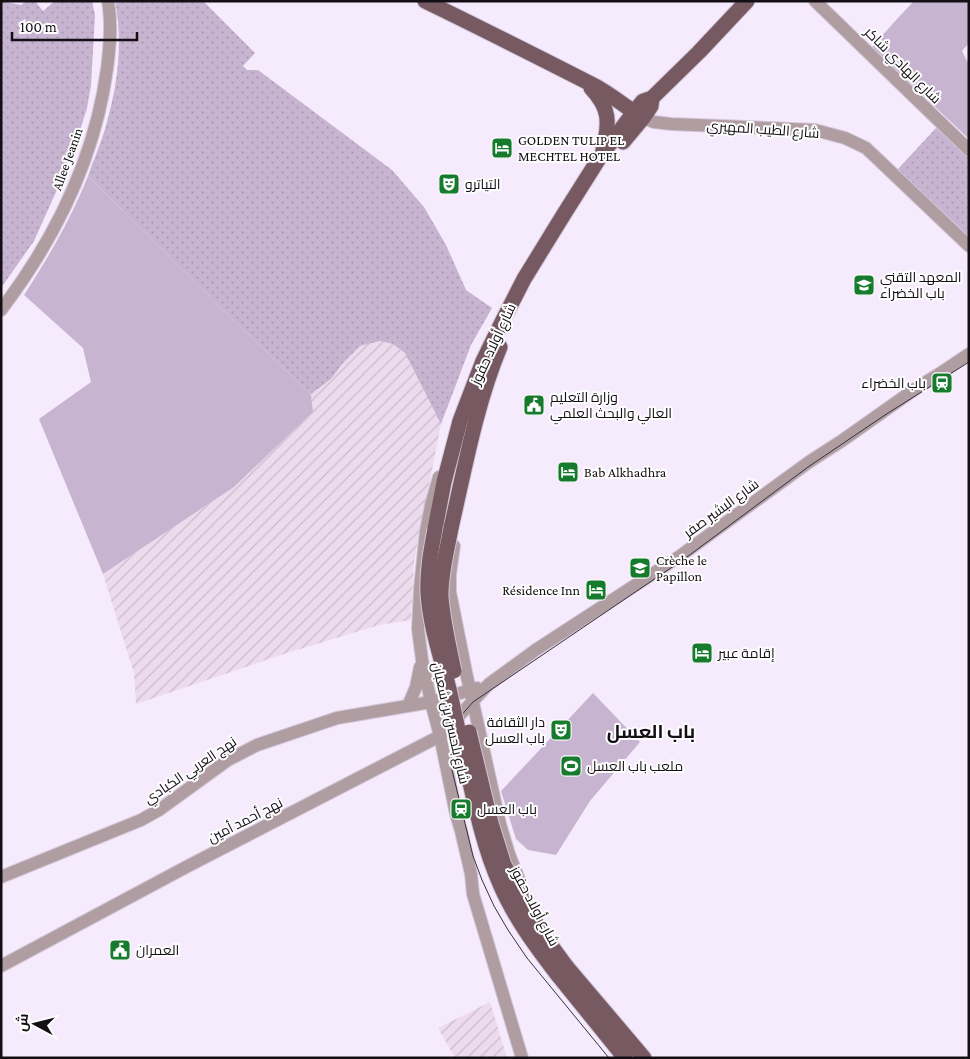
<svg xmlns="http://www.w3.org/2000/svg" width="970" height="1059" viewBox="0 0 970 1059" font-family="'Crimson Pro',Cairo,serif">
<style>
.industrial{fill:url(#industrial-furrows)}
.grass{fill:#c7b4d1}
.park{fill:url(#park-dots)}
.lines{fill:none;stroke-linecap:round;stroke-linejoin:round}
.minor-casing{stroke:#d2c7d8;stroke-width:14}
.major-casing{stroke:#d2c7d8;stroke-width:17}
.minor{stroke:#af9da1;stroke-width:12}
.major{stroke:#775a61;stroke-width:15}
.tram{stroke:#37323a;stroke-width:1}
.major-bridge-casing{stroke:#d2c7d8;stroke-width:17;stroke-linecap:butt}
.major-bridge{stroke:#775a61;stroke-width:15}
.labels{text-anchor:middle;stroke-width:4;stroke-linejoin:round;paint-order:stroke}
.street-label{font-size:14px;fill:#130f15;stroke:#fdfdfd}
.poi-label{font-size:14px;fill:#130f15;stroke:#fdfdfd;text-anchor:start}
.district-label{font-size:19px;font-weight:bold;fill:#130f15;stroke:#fdfdfd}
</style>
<defs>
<pattern id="industrial-furrows" width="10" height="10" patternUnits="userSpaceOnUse" patternTransform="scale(1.25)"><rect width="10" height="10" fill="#ecdbed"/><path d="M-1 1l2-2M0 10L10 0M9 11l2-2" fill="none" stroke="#cabbca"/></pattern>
<pattern id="park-dots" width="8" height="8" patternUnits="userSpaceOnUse" patternTransform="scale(1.25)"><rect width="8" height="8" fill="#c7b4d1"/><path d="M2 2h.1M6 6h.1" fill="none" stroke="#aa9ab3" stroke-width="1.8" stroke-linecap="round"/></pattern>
</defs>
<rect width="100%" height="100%" fill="#f6eafd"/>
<!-- industrial -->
<g class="industrial">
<polygon points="380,341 393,344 405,353 441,424 414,562 411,620 379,625 287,653 136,704 134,673 103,574 234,487 313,412 311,394 331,379 343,363 360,346"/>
<polygon points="490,1002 507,1058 455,1058 438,1028"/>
</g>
<!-- grass -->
<g class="grass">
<polygon points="914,1 969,1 969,43 962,51 969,65 969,139 872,47 897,19"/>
<path d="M 88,176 L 229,316 L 311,394 L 313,412 L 234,487 L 103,574 L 39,419 L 91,382 L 83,348 L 24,295 C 49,256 71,219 88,176 Z"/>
<polygon points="593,693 640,742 590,801 556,855 528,850 516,839 501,791"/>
</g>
<!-- park -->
<g class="park">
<polygon points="1,1 21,5 26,1 35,1 43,11 55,1 92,1 95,15 91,85 87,108 76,143 64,174 34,241 1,288"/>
<path d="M 115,1 L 203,1 L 255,53 L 243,66 L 247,70 L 258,70 L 392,170 L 424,207 L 446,245 L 466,290 L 492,308 L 471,345 L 441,424 L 405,353 L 393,344 L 380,341 L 360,346 L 343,363 L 331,379 L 311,394 L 229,316 L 88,176 C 94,159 102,141 107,122 C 118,83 123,41 115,1 Z"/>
<polygon points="937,127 969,157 969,238 897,170"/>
</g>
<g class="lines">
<!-- minor casing -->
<g class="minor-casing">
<g id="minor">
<polyline points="815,1 969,150"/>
<polyline points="643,118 654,122 671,124 815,130 845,138 866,148 969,246"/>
<path d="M 1,310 C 55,239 95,158 107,69 C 110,46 112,24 108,1"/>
<polyline points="439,477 431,505 426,531 420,588 418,629 422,660 431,702 440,736 456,814 461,831 471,874 473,894 522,1058"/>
<polyline points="454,546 450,574 450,592 467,677 474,707 500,824 509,854 520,882"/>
<polyline points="408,706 416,687 420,667"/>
<polyline points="1,877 141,820 159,810 228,760 257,745 337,718 431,702 477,688"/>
<polyline points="1,966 188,866 440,736 489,684 537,649 680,556 809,462 843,440 918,387 939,374 969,354"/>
</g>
</g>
<!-- major casing -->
<g class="major-casing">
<g id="major">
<path d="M 425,1 C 483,29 540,58 597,87 C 613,96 627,108 642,117"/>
<path d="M 591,88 C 610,108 610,123 603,149"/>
<polyline points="623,142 643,118 651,106 652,98"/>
<path d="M 451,528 C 465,467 476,405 500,347"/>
<polyline points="435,529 444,482 460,421 483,361 502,322 524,279 564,214 600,157 634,112 643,101 652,98 699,52 747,1"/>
<polyline points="566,966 644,1058"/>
<polyline points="557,974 625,1058"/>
</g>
</g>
<!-- minor -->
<use href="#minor" class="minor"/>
<!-- major -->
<use href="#major" class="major"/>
<!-- tram -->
<polyline class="tram" points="609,1058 527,958 508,930 494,906 482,880 473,856 451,766 453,741 459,718 473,702 687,557 808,467 885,415 969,362"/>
<!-- major-bridge casing -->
<g class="major-bridge-casing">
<g id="major-bridge">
<path d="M 451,528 C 447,551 440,575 441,598 C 443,621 449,648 454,671"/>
<path d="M 435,529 C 431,550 427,571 428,593 C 430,627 442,660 450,693 C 456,722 463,750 469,778 C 477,814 485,850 500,884 C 514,917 535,945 557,974"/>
<polyline points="469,732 491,823 504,865 541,932 566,966"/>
</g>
</g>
<!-- major-bridge -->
<use href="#major-bridge" class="major-bridge"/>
</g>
<!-- icons -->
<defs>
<g id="hotel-square" transform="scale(1.125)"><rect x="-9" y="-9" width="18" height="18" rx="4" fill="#177b2d" stroke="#fdfdfd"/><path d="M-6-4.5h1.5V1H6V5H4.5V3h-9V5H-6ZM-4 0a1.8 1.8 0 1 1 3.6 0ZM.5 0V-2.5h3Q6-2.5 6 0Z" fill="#fff"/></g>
<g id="theatre-square" transform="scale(1.125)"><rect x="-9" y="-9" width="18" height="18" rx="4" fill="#177b2d" stroke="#fdfdfd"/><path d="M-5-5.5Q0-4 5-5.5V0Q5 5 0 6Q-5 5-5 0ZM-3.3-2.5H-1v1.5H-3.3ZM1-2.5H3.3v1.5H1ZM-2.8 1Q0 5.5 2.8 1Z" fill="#fff"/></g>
<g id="school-square" transform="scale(1.125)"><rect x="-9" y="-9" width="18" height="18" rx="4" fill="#177b2d" stroke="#fdfdfd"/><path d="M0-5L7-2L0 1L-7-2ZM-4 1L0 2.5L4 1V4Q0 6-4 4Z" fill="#fff"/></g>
<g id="station-square" transform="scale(1.125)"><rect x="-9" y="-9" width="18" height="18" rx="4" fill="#177b2d" stroke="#fdfdfd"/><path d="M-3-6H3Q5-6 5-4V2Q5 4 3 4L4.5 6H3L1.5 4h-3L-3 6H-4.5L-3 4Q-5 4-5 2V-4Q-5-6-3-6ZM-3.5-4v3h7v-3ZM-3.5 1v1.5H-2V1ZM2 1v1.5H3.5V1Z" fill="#fff"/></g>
<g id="civic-square" transform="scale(1.125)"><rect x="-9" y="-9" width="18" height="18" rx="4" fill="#177b2d" stroke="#fdfdfd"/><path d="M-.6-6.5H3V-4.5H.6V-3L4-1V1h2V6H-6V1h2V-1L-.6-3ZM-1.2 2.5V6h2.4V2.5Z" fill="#fff"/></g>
<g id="stadium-square" transform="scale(1.125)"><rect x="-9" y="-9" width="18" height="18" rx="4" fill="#177b2d" stroke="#fdfdfd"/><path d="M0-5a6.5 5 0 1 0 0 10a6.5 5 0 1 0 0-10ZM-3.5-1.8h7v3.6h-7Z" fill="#fff"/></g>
</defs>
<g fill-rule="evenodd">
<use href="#hotel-square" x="502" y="148"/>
<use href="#theatre-square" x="449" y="184"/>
<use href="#school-square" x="864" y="285"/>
<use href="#station-square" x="942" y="383"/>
<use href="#civic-square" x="534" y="405"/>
<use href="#hotel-square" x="568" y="472"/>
<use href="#school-square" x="640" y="568"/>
<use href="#hotel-square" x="596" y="590"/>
<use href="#hotel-square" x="702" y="653"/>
<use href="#theatre-square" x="561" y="730"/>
<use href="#stadium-square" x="571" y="766"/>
<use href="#station-square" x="461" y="809"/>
<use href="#civic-square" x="120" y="950"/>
</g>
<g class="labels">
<!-- street labels -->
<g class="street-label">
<text transform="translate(903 65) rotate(45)" y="5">شارع الهادي شاكر</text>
<text transform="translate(763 129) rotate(4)" y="5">شارع الطيب المهيري</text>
<text transform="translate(67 159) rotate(-70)" y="5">Allee Jeanin</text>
<text transform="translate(493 344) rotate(-65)" y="5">شارع أولاد حفوز</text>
<text transform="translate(721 508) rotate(-36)" y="5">شارع البشير صفر</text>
<text transform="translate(451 723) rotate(77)" y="5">شارع بلحسن بن شعبان</text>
<text transform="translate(190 770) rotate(-34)" y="5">نهج العربي الكبادي</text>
<text transform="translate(245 820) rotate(-27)" y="5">نهج أحمد أمين</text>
<text transform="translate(535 906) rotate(62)" y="5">شارع أولاد حفوز</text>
</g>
<!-- poi labels -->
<g class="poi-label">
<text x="518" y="145">GOLDEN TULIP EL<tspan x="518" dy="16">MECHTEL HOTEL</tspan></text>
<text x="465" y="189">التياترو</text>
<text x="880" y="282">المعهد التقني<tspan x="880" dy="16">باب الخضراء</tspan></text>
<text x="926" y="388" text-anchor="end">باب الخضراء</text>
<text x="550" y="402">وزارة التعليم<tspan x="550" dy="16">العالي والبحث العلمي</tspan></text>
<text x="584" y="477">Bab Alkhadhra</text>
<text x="656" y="565">Crèche le<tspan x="656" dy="16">Papillon</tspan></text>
<text x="580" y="595" text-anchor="end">Résidence Inn</text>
<text x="718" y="658">إقامة عبير</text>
<text x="545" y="727" text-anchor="end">دار الثقافة<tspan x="545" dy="16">باب العسل</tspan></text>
<text x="587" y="771">ملعب باب العسل</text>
<text x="477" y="814">باب العسل</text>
<text x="136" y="955">العمران</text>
</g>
<!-- district labels -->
<g class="district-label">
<text x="651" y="738">باب العسل</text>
</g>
</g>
<!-- border -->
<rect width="970" height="1059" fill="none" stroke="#130f15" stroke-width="5"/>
<!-- north arrow -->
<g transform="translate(35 1024) rotate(277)" stroke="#fdfdfd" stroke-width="4" paint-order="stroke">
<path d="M0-4L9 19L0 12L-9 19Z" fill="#130f15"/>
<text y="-8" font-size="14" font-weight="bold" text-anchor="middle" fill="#130f15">ش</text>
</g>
<!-- scale -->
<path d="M12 32v8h125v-8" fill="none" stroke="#130f15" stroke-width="2.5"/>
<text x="20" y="32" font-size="15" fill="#130f15" stroke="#fdfdfd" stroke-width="4" paint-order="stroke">100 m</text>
</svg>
